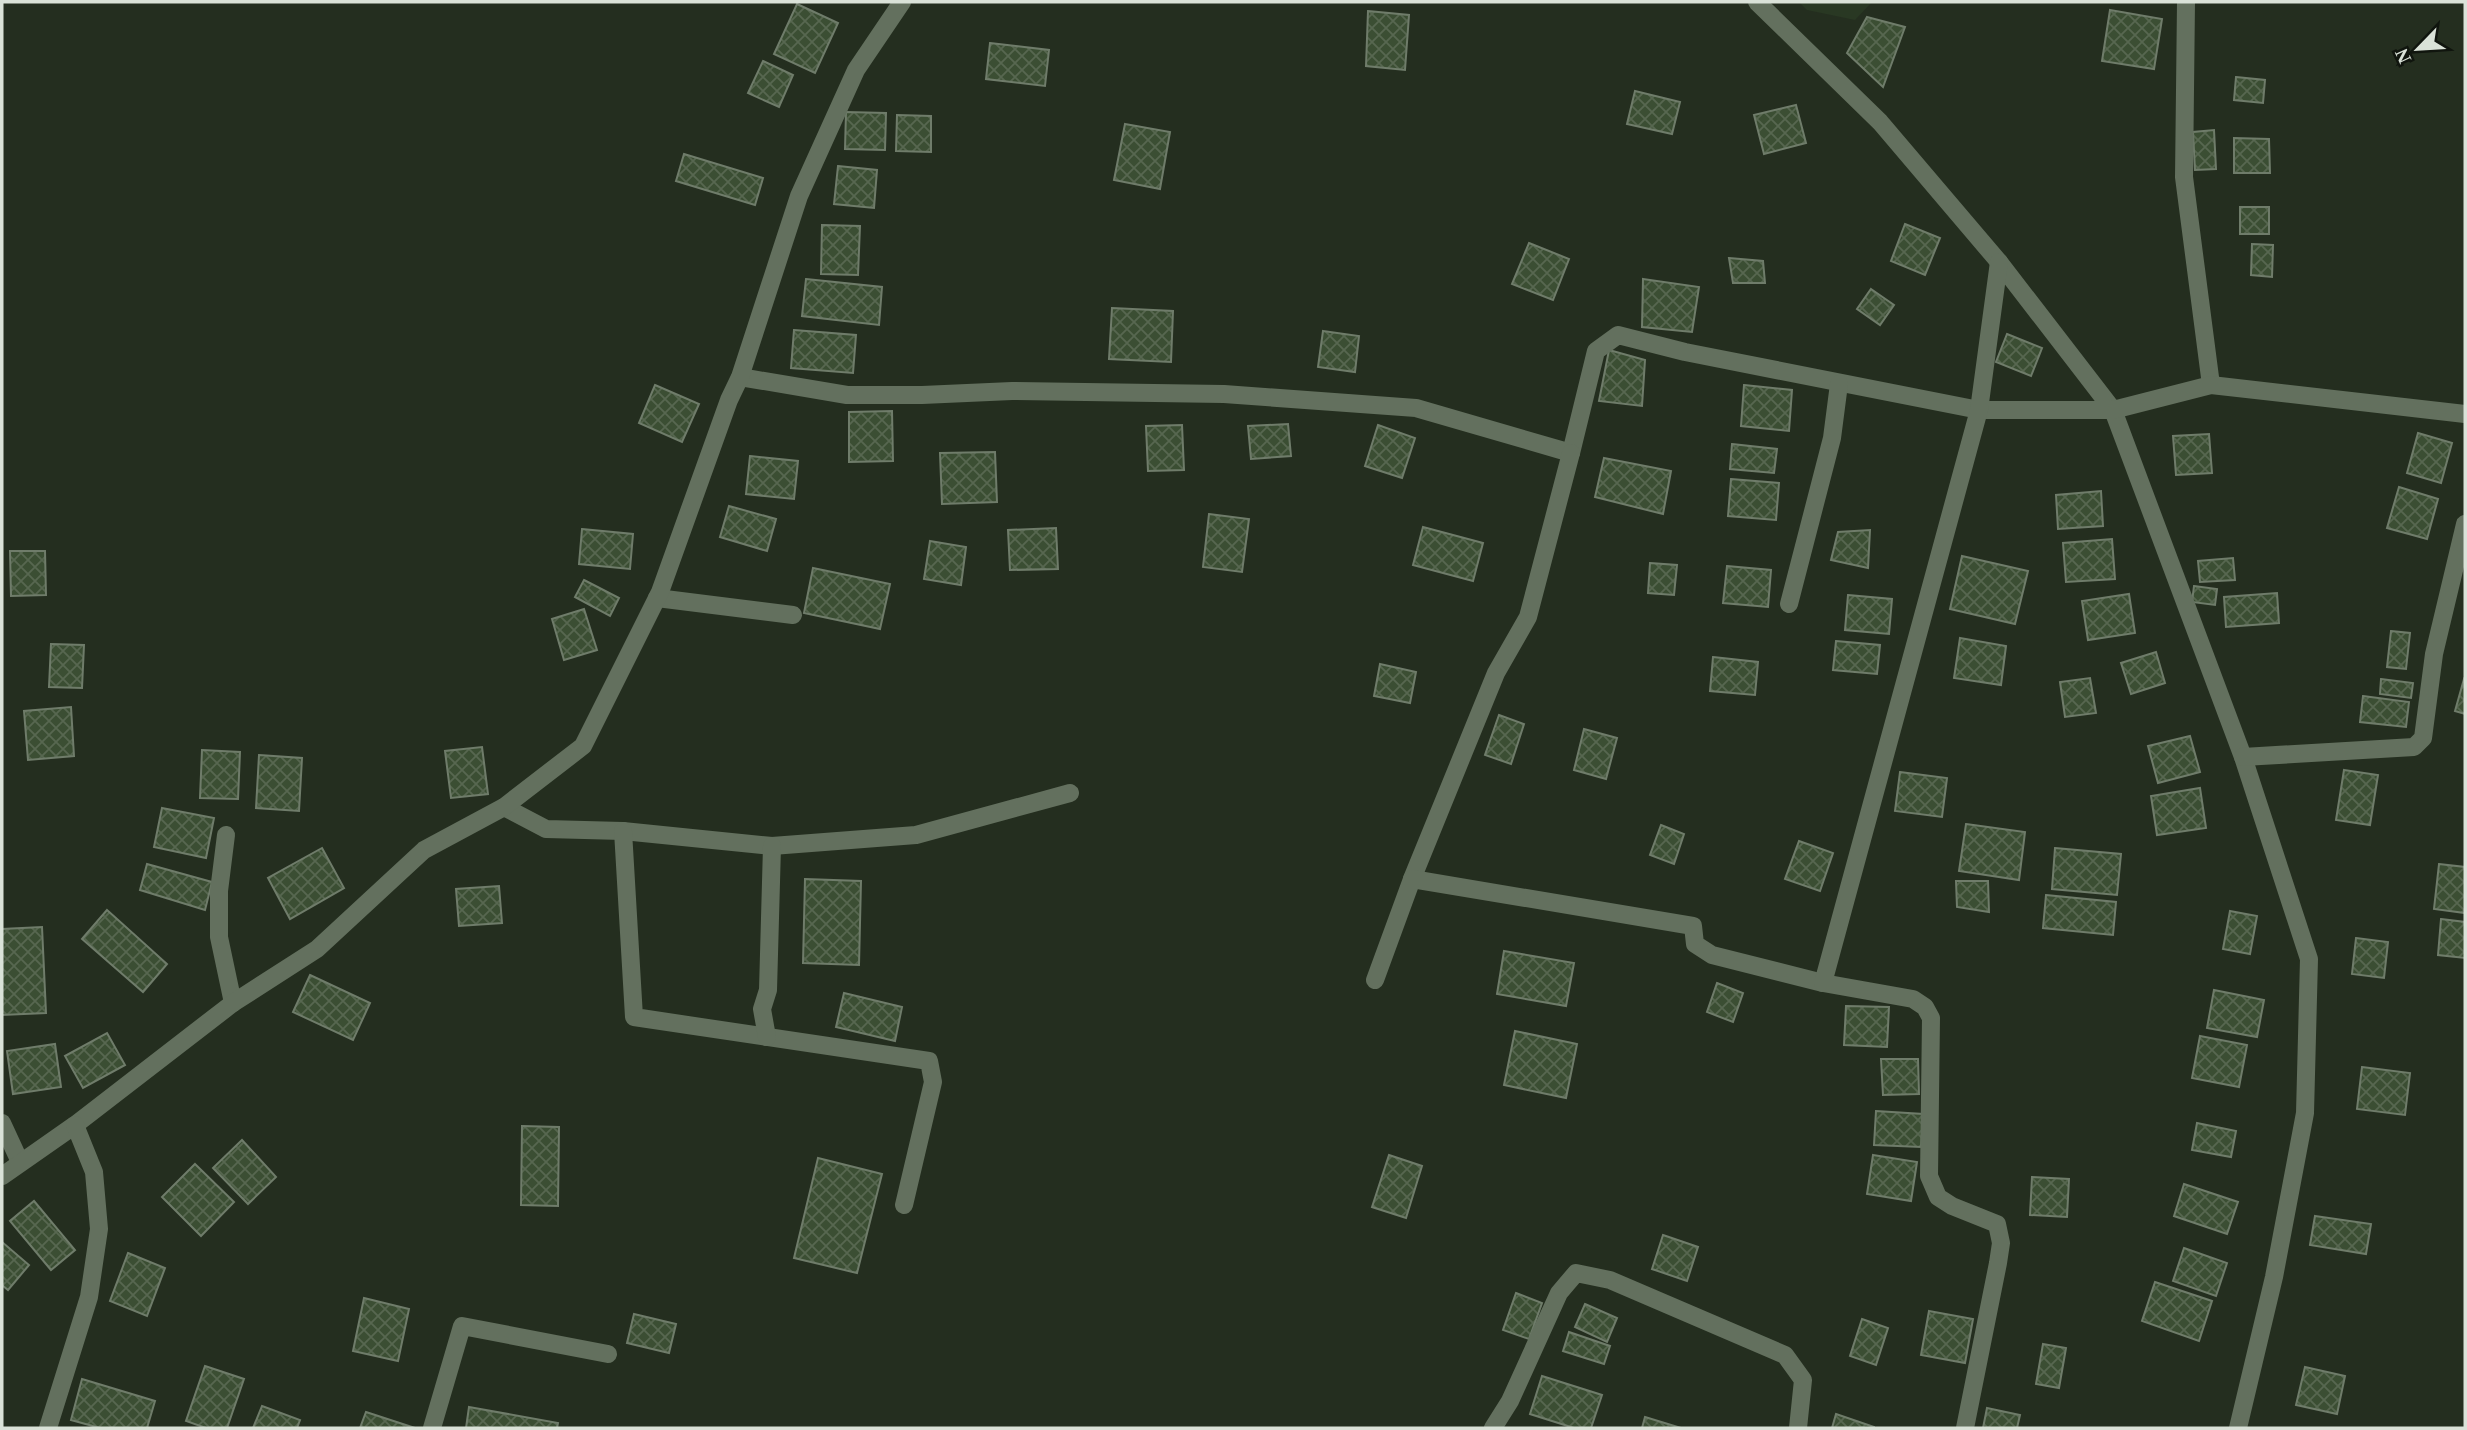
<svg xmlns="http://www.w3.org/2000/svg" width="2467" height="1430" viewBox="0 0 2467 1430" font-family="'Times New Roman',serif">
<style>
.built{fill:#293823}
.building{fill:url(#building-cross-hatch);stroke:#6f7c6a;stroke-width:2}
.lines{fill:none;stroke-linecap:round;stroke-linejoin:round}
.minor{stroke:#63705e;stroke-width:18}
</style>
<defs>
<pattern id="building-cross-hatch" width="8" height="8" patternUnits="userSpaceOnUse" patternTransform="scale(1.75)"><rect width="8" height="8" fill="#3b4e33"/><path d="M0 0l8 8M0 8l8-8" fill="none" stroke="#576750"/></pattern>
</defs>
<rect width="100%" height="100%" fill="#242e1f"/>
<!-- built -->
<polygon class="built" points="1799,2 1872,2 1855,20 1807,10"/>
<!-- building -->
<g class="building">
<polygon points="797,4 838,23 815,73 774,54"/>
<polygon points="2110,10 2162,19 2154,69 2102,61"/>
<polygon points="1368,11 1409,15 1405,70 1366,66"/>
<polygon points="1867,17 1905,27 1883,87 1847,53"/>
<polygon points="990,43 1049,50 1045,86 986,79"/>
<polygon points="763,61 793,75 779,107 748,93"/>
<polygon points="2236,77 2265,80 2263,103 2234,100"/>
<polygon points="1635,91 1680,102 1672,134 1627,124"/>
<polygon points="1796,105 1806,143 1764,154 1754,115"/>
<polygon points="846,112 886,113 885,150 845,149"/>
<polygon points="897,115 931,116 931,152 896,151"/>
<polygon points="1125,124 1170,132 1160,189 1114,180"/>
<polygon points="2214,130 2216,169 2195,170 2193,132"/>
<polygon points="2234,138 2269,139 2270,173 2234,173"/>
<polygon points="684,154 763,178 755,205 676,181"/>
<polygon points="838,166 877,170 874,208 834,204"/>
<rect x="2240" y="207" width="29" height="27"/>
<polygon points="1905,224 1940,238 1925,275 1891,261"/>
<polygon points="822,225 860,226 858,275 821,274"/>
<polygon points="1529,243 1569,259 1553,300 1512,284"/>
<polygon points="2252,244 2273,245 2272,277 2251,275"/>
<polygon points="1729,258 1763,261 1765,283 1733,283"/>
<polygon points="806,279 882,287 879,325 802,316"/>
<polygon points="1643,279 1699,287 1692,332 1642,327"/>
<polygon points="1871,289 1894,305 1880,325 1857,309"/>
<polygon points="1112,308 1173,311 1171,362 1109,359"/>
<polygon points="794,330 856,335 853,373 791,368"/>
<polygon points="1323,331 1359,336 1355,372 1318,367"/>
<polygon points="2007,334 2042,348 2031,376 1996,362"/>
<polygon points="1609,350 1645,360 1642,406 1599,401"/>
<polygon points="655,385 699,404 682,442 639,423"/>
<polygon points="1744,385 1792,390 1789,431 1741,426"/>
<polygon points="892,411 893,461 849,462 849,412"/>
<polygon points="1288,424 1291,456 1251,459 1248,426"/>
<polygon points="1182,425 1184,470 1148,471 1146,426"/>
<polygon points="1378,425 1415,438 1402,478 1365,466"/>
<polygon points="2418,433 2452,443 2441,483 2407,473"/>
<polygon points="2209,434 2212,473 2176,475 2173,436"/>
<polygon points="1732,444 1777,449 1774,473 1730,469"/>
<polygon points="995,452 997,502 942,504 940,453"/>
<polygon points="750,456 798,461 794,499 746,494"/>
<polygon points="1604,458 1671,471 1663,514 1595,497"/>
<polygon points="1731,479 1779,483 1776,520 1728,516"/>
<polygon points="2399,487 2438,499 2427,539 2387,528"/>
<polygon points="2101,491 2103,526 2058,529 2056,495"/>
<polygon points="729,506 776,519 767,551 720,537"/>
<polygon points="1209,514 1249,519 1242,572 1203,567"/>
<polygon points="1423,527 1483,543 1473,581 1413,565"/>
<polygon points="1056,528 1058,569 1010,570 1008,530"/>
<polygon points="582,529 633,534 630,569 579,564"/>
<polygon points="1870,530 1868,568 1831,560 1838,532"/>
<polygon points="2112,539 2115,579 2066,582 2063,543"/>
<polygon points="930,541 966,547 961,585 924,579"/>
<polygon points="10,551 45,551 46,595 11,596"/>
<polygon points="1962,556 2028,571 2015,624 1950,609"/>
<polygon points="2233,558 2235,580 2200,582 2198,561"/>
<polygon points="1650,563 1677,565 1674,595 1648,593"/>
<polygon points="1727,566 1771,570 1768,607 1723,603"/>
<polygon points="813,568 890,584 880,629 804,613"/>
<polygon points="584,580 619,598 610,616 575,597"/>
<polygon points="2194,586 2217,589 2215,605 2192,602"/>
<polygon points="2277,593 2279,623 2226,627 2224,597"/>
<polygon points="2129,594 2135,633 2088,640 2082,601"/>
<polygon points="1848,595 1892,599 1889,634 1845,630"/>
<polygon points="584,609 597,650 564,660 552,619"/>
<polygon points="2391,631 2410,633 2406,669 2387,667"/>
<polygon points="1960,638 2006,646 2001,685 1954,678"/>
<polygon points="1836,641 1880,645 1877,674 1833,670"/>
<polygon points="51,644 84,645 82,688 49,687"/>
<polygon points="2156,652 2165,683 2131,694 2121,663"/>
<polygon points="1713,657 1758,662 1755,695 1710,691"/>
<polygon points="1380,664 1416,672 1410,703 1374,696"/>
<polygon points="2090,678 2096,713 2065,717 2060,682"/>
<polygon points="2381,679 2413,683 2411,698 2380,694"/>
<polygon points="2464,679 2465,680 2465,714 2455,711"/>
<polygon points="2363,696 2409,702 2406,727 2360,722"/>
<polygon points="71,707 74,756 28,760 24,711"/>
<polygon points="1499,715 1524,724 1511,764 1485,755"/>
<polygon points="1584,729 1617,738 1606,779 1574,770"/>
<polygon points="2190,736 2200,772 2158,783 2148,746"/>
<polygon points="482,747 488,794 451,798 445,751"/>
<polygon points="202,750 240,752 238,799 200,798"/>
<polygon points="259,755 302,758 299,811 256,808"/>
<polygon points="2344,770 2378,775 2370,825 2336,820"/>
<polygon points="1900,772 1947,778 1942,817 1895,811"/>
<polygon points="2200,788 2206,828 2157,835 2151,796"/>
<polygon points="162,808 214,818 206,858 154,847"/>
<polygon points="1966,824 2025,832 2019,880 1959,871"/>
<polygon points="1661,825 1684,834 1674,864 1650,855"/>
<polygon points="1799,841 1833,853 1820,891 1785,879"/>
<polygon points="322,848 344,888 290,919 268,878"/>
<polygon points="2055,848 2121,854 2117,895 2052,889"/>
<polygon points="147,864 212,882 205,910 140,890"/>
<polygon points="2439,864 2465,867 2465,913 2434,909"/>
<polygon points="805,879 861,881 859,965 803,963"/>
<polygon points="1956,881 1988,881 1989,912 1957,907"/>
<polygon points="499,886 502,923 459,926 456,889"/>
<polygon points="2046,895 2116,902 2113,935 2043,928"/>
<polygon points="107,910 167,964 143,992 82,939"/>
<polygon points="2230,911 2257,916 2250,954 2223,949"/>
<polygon points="2441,919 2465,922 2465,958 2438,955"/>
<polygon points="42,927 46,1013 2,1015 2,929"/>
<polygon points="2356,938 2388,942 2384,978 2352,974"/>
<polygon points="1504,951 1574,963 1566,1006 1497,994"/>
<polygon points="310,975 370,1003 353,1040 293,1012"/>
<polygon points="1717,983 1743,993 1733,1022 1707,1012"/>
<polygon points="2214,990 2264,1000 2257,1037 2207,1028"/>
<polygon points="844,993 902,1007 895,1041 836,1027"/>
<polygon points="1846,1006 1889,1007 1887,1047 1844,1045"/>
<polygon points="1515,1031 1577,1044 1566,1098 1504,1085"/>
<polygon points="107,1033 125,1065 83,1088 65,1056"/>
<polygon points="2200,1036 2247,1045 2239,1087 2192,1078"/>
<polygon points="55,1044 61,1087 13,1094 7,1051"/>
<polygon points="1881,1059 1918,1059 1919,1094 1883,1095"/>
<polygon points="2362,1067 2410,1073 2405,1115 2357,1109"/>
<polygon points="1876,1111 1923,1114 1921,1147 1874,1145"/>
<polygon points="2197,1123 2236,1131 2231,1157 2192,1150"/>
<polygon points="522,1126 559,1127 558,1206 521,1205"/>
<polygon points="242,1140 276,1177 248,1204 213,1168"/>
<polygon points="1389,1155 1422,1166 1406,1218 1372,1207"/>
<polygon points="1873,1155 1917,1162 1911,1201 1867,1194"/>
<polygon points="818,1158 882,1174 857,1273 794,1258"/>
<polygon points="195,1164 234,1202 201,1236 162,1197"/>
<polygon points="2032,1177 2069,1179 2067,1217 2030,1215"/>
<polygon points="2184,1184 2238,1202 2227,1234 2174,1216"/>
<polygon points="34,1201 75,1250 51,1270 10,1221"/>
<polygon points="2315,1216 2371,1224 2366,1254 2310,1245"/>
<polygon points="1663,1235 1698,1247 1687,1281 1652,1269"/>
<polygon points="2,1242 29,1265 8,1290 2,1285"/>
<polygon points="2184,1248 2227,1263 2216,1296 2173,1281"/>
<polygon points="128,1253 165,1268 147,1316 110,1301"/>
<polygon points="2155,1282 2212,1301 2199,1341 2142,1321"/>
<polygon points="1516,1293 1542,1303 1529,1339 1503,1330"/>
<polygon points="364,1298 409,1309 398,1361 353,1351"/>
<polygon points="1585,1304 1617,1318 1607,1342 1575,1327"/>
<polygon points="1929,1311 1973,1319 1965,1363 1921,1355"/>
<polygon points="634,1314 676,1324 669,1353 627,1343"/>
<polygon points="1862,1319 1888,1328 1876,1365 1850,1356"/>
<polygon points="1569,1332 1610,1346 1604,1364 1563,1351"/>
<polygon points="2043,1344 2066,1348 2059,1388 2036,1384"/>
<polygon points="205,1366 244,1379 227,1428 206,1428 186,1421"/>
<polygon points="2305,1367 2345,1376 2337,1414 2296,1405"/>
<polygon points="1542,1376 1602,1395 1591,1428 1574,1428 1530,1414"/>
<polygon points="82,1379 155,1401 147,1428 100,1428 71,1420"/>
<polygon points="262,1406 300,1420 297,1428 253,1428"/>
<polygon points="469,1407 558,1423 557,1428 466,1428"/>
<polygon points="1987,1408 2020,1415 2017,1428 1983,1428"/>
<polygon points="366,1412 415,1428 360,1428"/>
<polygon points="1836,1414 1874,1427 1874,1428 1832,1428"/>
<polygon points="1645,1417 1681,1428 1642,1428"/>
</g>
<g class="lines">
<!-- minor -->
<g class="minor">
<polyline points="1757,2 1880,122 1999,262 2113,410 2243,757 2309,959 2305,1113 2274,1277 2238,1428"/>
<polyline points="2186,2 2184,177 2211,385"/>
<polyline points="740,377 847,395 922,395 1012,391 1224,394 1416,408 1571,453 1596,351 1618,335 1685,352 1979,410 2113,410 2211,385 2465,414"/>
<polyline points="657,598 793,615"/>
<polyline points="1789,604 1832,438 1839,384"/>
<polyline points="2243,757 2414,747 2423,738 2434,654 2465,524"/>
<polyline points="504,807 546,829 623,831 772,846 916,835 1070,793"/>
<polyline points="623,831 634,1017 929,1061 933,1082 904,1205"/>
<polyline points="226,835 219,891 219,937 233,1003"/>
<polyline points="1412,879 1496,673 1528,617 1571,453"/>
<polyline points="1375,980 1412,879 1693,926 1695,944 1712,955 1823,983"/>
<polyline points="767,1037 762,1009 768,990 772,846"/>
<polyline points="2,1123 20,1162"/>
<polyline points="2,1176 75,1125 233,1003 317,949 424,850 504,807 583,746 660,592 729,400 740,377 799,196 856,70 902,2"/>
<polyline points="48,1428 89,1297 99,1229 94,1172 75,1125"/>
<polyline points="432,1428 462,1326 608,1354"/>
<polyline points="1493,1428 1510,1401 1559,1293 1576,1273 1610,1280 1785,1355 1803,1380 1798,1428"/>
<polyline points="1965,1428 1998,1263 2001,1243 1997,1224 1952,1206 1938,1197 1929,1176 1931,1018 1925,1007 1913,999 1823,983 1979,410 1999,262"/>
</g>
</g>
<!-- border -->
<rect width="2467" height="1430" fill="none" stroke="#dae2d8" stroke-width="7"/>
<!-- north arrow -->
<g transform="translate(2418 49) rotate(245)" stroke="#10150e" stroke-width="5" paint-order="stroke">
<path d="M0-5L12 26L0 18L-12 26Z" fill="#dae2d8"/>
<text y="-10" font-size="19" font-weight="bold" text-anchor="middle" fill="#dae2d8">N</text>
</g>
</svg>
